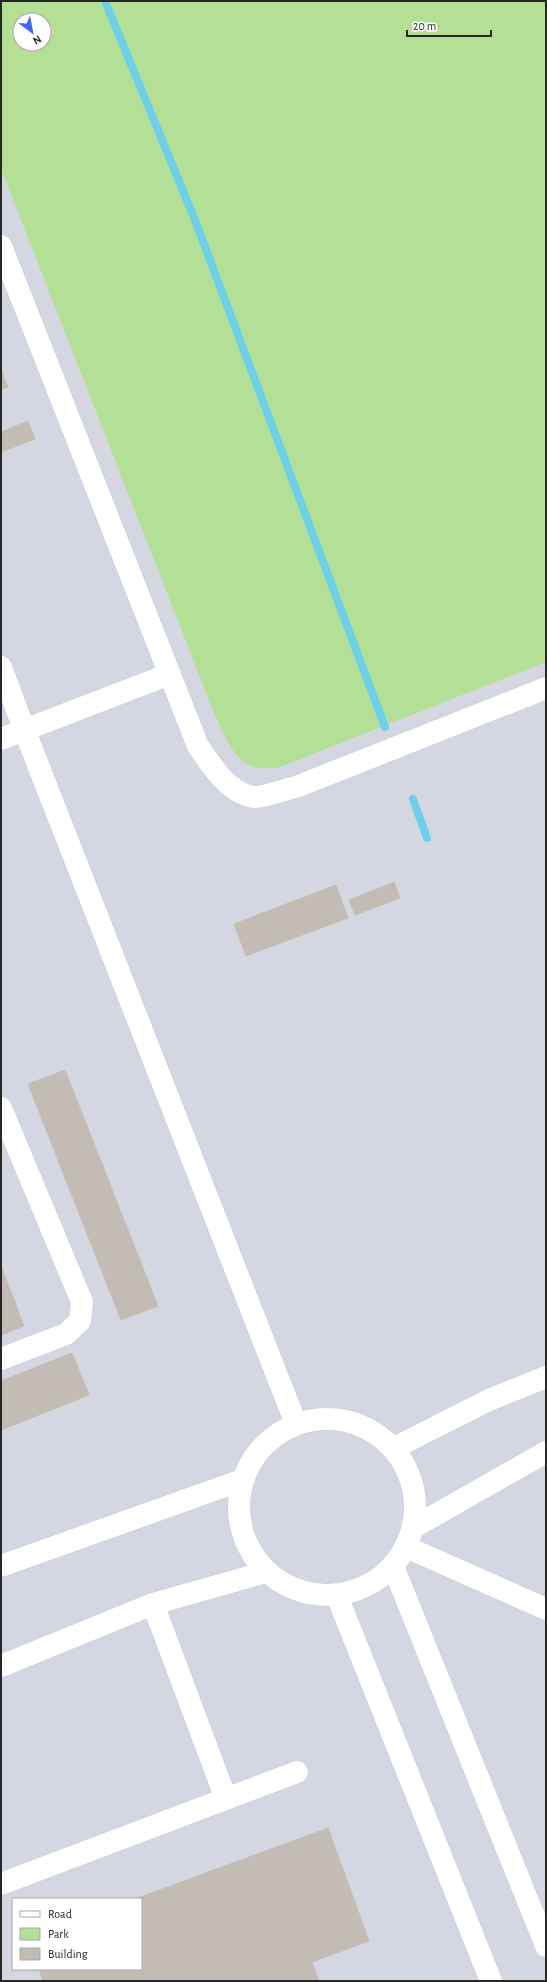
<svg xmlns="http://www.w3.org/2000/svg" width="547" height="1982" viewBox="0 0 547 1982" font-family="'Alegreya Sans',sans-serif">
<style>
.airport{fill:#d4d7e2;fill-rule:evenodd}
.green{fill:#b3e095;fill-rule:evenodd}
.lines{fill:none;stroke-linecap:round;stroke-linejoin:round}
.stream{stroke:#6cd0eb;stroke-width:8}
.building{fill:#c2bcb4;stroke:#c5bdb3}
.minor-casing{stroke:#ced2e0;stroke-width:24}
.minor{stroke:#fff;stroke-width:22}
</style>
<rect width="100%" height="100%" fill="#eae1d9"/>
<!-- airport -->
<path class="airport" d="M 1,1 L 546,1 L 546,1981 L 1,1981 ZM 20,20 L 44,20 L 44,44 L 20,44 ZM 13,1899 L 141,1899 L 141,1969 L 13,1969 Z"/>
<!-- green -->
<path class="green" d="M 1,1 L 546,1 L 546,662 L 277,768 C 271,768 264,769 258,768 C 234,765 223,731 214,713 L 1,169 ZM 20,20 L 44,20 L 44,44 L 20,44 Z"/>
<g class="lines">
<!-- stream -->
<g class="stream">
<polyline points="105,1 195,220 385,727"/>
<polyline points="413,799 427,838"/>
</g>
</g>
<!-- building -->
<g class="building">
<polygon points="1,370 8,387 1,390"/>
<polygon points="28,421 35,439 1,452 1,432"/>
<polygon points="394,882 400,898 355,915 349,900"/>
<polygon points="336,885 348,918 246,956 234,924"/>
<polygon points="65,1070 158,1306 121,1320 28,1084"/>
<polygon points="1,1266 24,1326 1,1335"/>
<polygon points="72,1353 89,1395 1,1430 1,1381"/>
<polygon points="328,1828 369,1941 312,1962 319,1981 43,1981 39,1969 141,1969 141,1899 135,1899"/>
</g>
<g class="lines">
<!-- minor casing -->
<g class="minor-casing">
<g id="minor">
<path d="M 1,246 L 198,746 C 211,765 228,793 254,797 C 263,798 285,789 296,787 L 546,688"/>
<polyline points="1,667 24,729 296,1424"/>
<polyline points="1,739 170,674"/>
<polyline points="1,1108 82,1302 80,1321 66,1334 1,1359"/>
<circle cx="327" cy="1507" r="88"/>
<polyline points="394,1448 489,1400 546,1377"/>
<polyline points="414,1527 546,1452"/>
<polyline points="406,1547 546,1609"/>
<polyline points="1,1566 242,1480"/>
<polyline points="393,1566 546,1946"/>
<polyline points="337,1596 491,1981"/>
<polyline points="153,1604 226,1799"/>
<polyline points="1,1666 153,1604 266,1572"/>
<polyline points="1,1884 297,1772"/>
</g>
</g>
<!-- minor -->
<use href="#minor" class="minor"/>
</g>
<!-- border -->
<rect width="547" height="1982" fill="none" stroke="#272727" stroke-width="4"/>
<!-- legend -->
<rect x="12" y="1898" width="130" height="72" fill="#ffffff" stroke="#a9a9a9"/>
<rect x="20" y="1911" width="20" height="6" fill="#ffffff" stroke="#a9a9a9"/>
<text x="48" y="1918" font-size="12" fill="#272727">Road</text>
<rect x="20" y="1928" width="20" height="12" fill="#b3e095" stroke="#a9a9a9"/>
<text x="48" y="1938" font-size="12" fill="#272727">Park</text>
<rect x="20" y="1948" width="20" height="12" fill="#c2bcb4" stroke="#a9a9a9"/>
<text x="48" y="1958" font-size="12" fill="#272727">Building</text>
<!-- north arrow -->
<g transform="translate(32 32) rotate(148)"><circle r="19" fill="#ffffff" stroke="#a9a9a9"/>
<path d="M0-3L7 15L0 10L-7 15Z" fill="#3967f6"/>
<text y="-6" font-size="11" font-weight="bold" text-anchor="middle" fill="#272727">N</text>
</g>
<!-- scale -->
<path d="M407 30v6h84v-6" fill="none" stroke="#272727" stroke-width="2"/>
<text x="413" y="30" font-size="12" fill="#272727" stroke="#ffffff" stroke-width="3" paint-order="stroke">20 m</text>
</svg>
